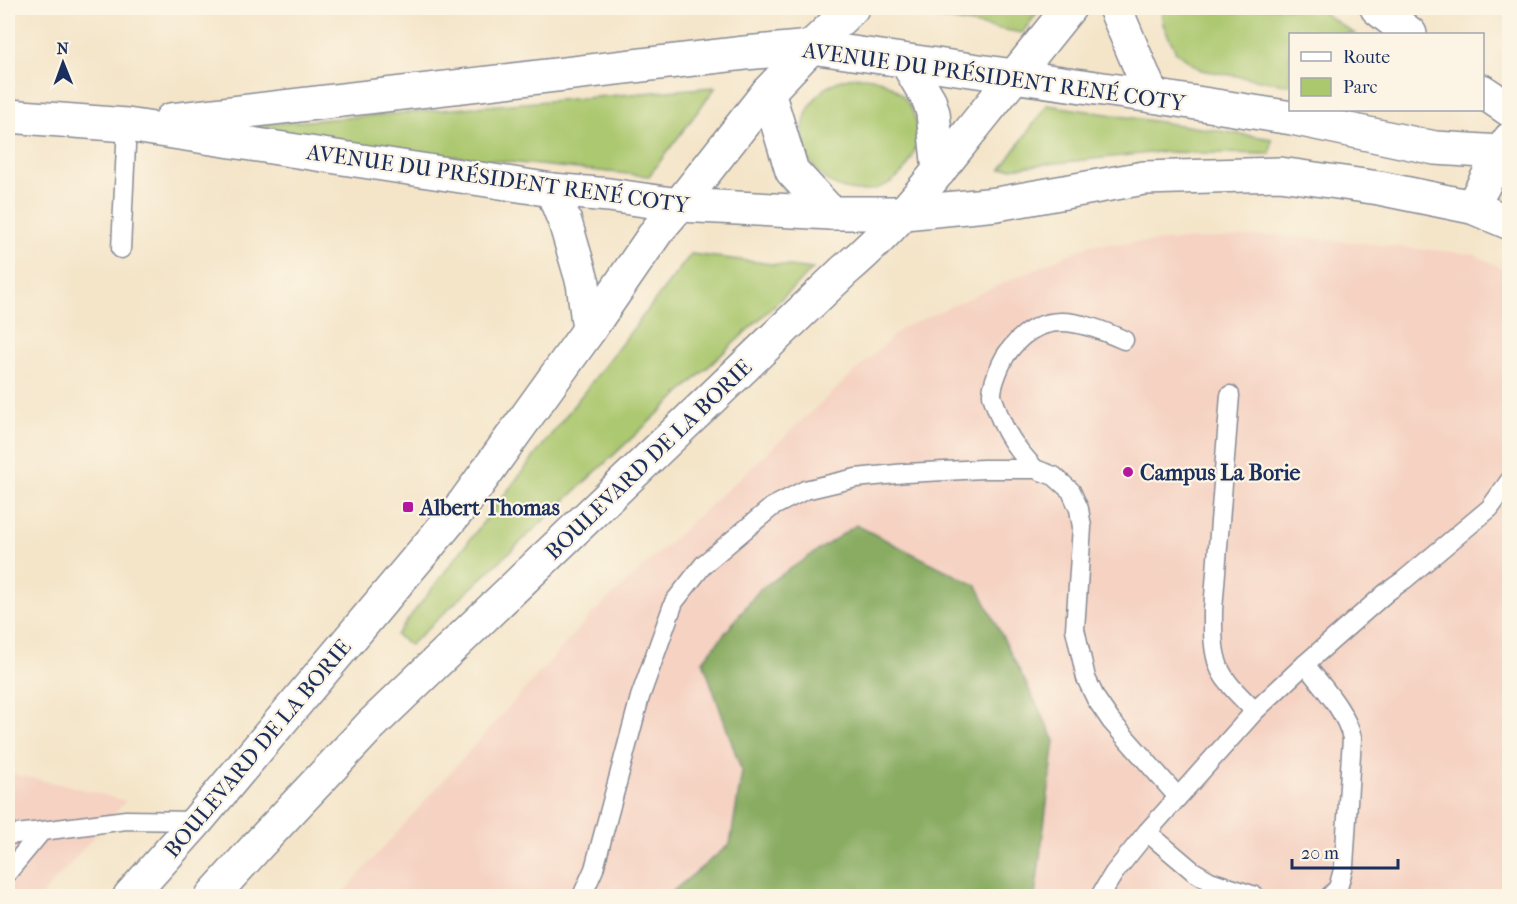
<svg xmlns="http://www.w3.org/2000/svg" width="1517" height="904" viewBox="0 0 1517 904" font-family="'IM FELL French Canon',serif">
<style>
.built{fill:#f5d2c2}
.green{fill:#acc86f;stroke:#647c66;stroke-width:1.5}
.forest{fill:#89ac62;stroke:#526e60;stroke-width:1.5}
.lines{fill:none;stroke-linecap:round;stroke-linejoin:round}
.lane-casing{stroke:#888a94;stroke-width:21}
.secondary-casing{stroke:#888a94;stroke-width:36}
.primary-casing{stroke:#888a94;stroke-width:36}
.lane{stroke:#fff;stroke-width:18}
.secondary{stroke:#fff;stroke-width:33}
.primary{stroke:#fff;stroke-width:33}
.poi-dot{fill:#b5179e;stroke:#fcf5e5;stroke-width:2}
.labels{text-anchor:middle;stroke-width:4.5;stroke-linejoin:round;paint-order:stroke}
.street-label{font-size:22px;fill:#1b2f5e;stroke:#fcf5e5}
.poi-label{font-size:22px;font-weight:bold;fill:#1b2f5e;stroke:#fcf5e5;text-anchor:start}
</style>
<rect width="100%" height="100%" fill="#fcf5e5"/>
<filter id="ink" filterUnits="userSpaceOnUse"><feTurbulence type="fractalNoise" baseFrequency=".0167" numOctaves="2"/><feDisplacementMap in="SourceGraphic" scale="12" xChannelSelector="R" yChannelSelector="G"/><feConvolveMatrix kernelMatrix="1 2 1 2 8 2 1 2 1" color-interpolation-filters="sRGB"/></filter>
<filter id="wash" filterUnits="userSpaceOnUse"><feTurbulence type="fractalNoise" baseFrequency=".008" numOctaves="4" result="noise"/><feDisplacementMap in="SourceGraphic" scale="24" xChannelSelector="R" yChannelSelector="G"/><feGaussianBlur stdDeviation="1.35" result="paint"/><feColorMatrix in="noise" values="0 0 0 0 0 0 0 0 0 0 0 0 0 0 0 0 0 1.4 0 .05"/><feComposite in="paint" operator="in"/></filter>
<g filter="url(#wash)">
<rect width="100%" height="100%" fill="#f4e5c9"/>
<!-- built -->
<g class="built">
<polygon points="1275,235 1474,254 1509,272 1509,896 340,896 589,617 902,328 1089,245"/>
<polygon points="8,773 71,786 126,801 41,896 8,896"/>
</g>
<!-- green -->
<g class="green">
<polygon points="897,8 1041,8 1022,33 894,10"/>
<polygon points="1161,8 1316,8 1355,34 1290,34 1290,85 1201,70 1176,52 1163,24"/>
<circle cx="860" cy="134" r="57"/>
<polygon points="716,87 649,176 220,133 221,128"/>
<polygon points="1047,105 1272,139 1270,154 1158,152 1001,169"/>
<polygon points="691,254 813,269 410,645 396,635"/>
</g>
<!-- forest -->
<polygon class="forest" points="856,525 977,586 1055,741 1035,896 667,896 730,844 742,772 703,661 760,589"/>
</g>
<g filter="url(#ink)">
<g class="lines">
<!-- lane casing -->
<g class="lane-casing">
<g id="lane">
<polyline points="121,249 127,125"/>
<path d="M 1230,395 L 1213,610 C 1213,629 1212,649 1219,667 C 1225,683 1243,699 1255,711"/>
<path d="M 1035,469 C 1016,448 1005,434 996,407 C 995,403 992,398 992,394 C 992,384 1001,363 1006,355 C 1039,307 1079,320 1124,340"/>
<path d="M 1305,664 C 1322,687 1345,709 1352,738 L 1344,866 L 1338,888 L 1330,896"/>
<polyline points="1147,832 1193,871 1210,881 1255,896"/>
<polyline points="8,835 42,831"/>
<polyline points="8,872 42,831 126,820 197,821"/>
<polyline points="582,896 594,869 640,697 674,602 704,564 772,507 805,490 856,478 906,473 983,469 1035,469 1054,476 1071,491 1079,509 1082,527 1075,629 1086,678 1096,699 1111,721 1178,797"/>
<polyline points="1100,896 1114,873 1147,832 1255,711 1305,664 1387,592 1404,580 1490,508 1510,480"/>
</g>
</g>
<!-- secondary casing -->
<g class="secondary-casing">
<g id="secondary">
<polyline points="1115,8 1152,96"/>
<polyline points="1377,8 1410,34"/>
<polyline points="906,61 929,100 933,113 939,171"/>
<polyline points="1482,91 1510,110"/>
<polyline points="768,92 792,171 831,213"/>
<polyline points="8,116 127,125 552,190 609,195 679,205 831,213 904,213 997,204 1144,178 1280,174 1379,188 1472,207 1510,223"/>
<polyline points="171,120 745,53 811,47 1152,96 1292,118 1435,148 1501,152"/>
<polyline points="552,190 565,222 583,283 589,330"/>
<polyline points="1472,207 1501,152 1510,139"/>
</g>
</g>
<!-- primary casing -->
<g class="primary-casing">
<g id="primary">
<polyline points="1382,11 1386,8"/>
<polyline points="130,896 197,821 465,502 589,330 657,231 679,205 768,92 811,47 852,8"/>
<path d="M 212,896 L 259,844 L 371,725 L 844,271 C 894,229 932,180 972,129 C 1005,88 1037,48 1069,8"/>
</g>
</g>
<!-- lane -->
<use href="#lane" class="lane"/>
<!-- secondary -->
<use href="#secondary" class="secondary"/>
<!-- primary -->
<use href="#primary" class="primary"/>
</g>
</g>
<!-- markers -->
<g class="poi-dot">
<circle cx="1128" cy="472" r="6"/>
<rect x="402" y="501" width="12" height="12" rx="3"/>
</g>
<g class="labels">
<!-- street labels -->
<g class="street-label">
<text transform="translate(994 76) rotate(8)" y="8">AVENUE DU PRÉSIDENT RENÉ COTY</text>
<text transform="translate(498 178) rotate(8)" y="8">AVENUE DU PRÉSIDENT RENÉ COTY</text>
<text transform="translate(648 459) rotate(-44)" y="8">BOULEVARD DE LA BORIE</text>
<text transform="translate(257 748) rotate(-50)" y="8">BOULEVARD DE LA BORIE</text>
</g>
<!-- poi labels -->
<g class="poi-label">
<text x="1140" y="480">Campus La Borie</text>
<text x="420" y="515">Albert Thomas</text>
</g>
</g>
<!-- margin -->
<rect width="1517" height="904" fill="none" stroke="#fcf5e5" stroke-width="30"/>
<!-- legend -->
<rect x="1289" y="33" width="195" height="78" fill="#fcf5e5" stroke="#a2a6af" stroke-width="1.5"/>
<rect x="1301" y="52" width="30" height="9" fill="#ffffff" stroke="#a2a6af" stroke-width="1.5"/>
<text x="1343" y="63" font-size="18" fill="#1b2f5e">Route</text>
<rect x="1301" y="78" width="30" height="18" fill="#acc86f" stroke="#a2a6af" stroke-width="1.5"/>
<text x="1343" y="93" font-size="18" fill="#1b2f5e">Parc</text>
<!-- north arrow -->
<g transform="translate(63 63) rotate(359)" stroke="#fcf5e5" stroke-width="4.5" paint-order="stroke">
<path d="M0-4.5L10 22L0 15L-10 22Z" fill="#1b2f5e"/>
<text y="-9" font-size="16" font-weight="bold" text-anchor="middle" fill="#1b2f5e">N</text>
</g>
<!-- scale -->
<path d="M1292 859v9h106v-9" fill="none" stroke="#1b2f5e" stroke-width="3"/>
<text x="1301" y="859" font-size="18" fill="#1b2f5e" stroke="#fcf5e5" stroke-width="4.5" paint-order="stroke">20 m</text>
</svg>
